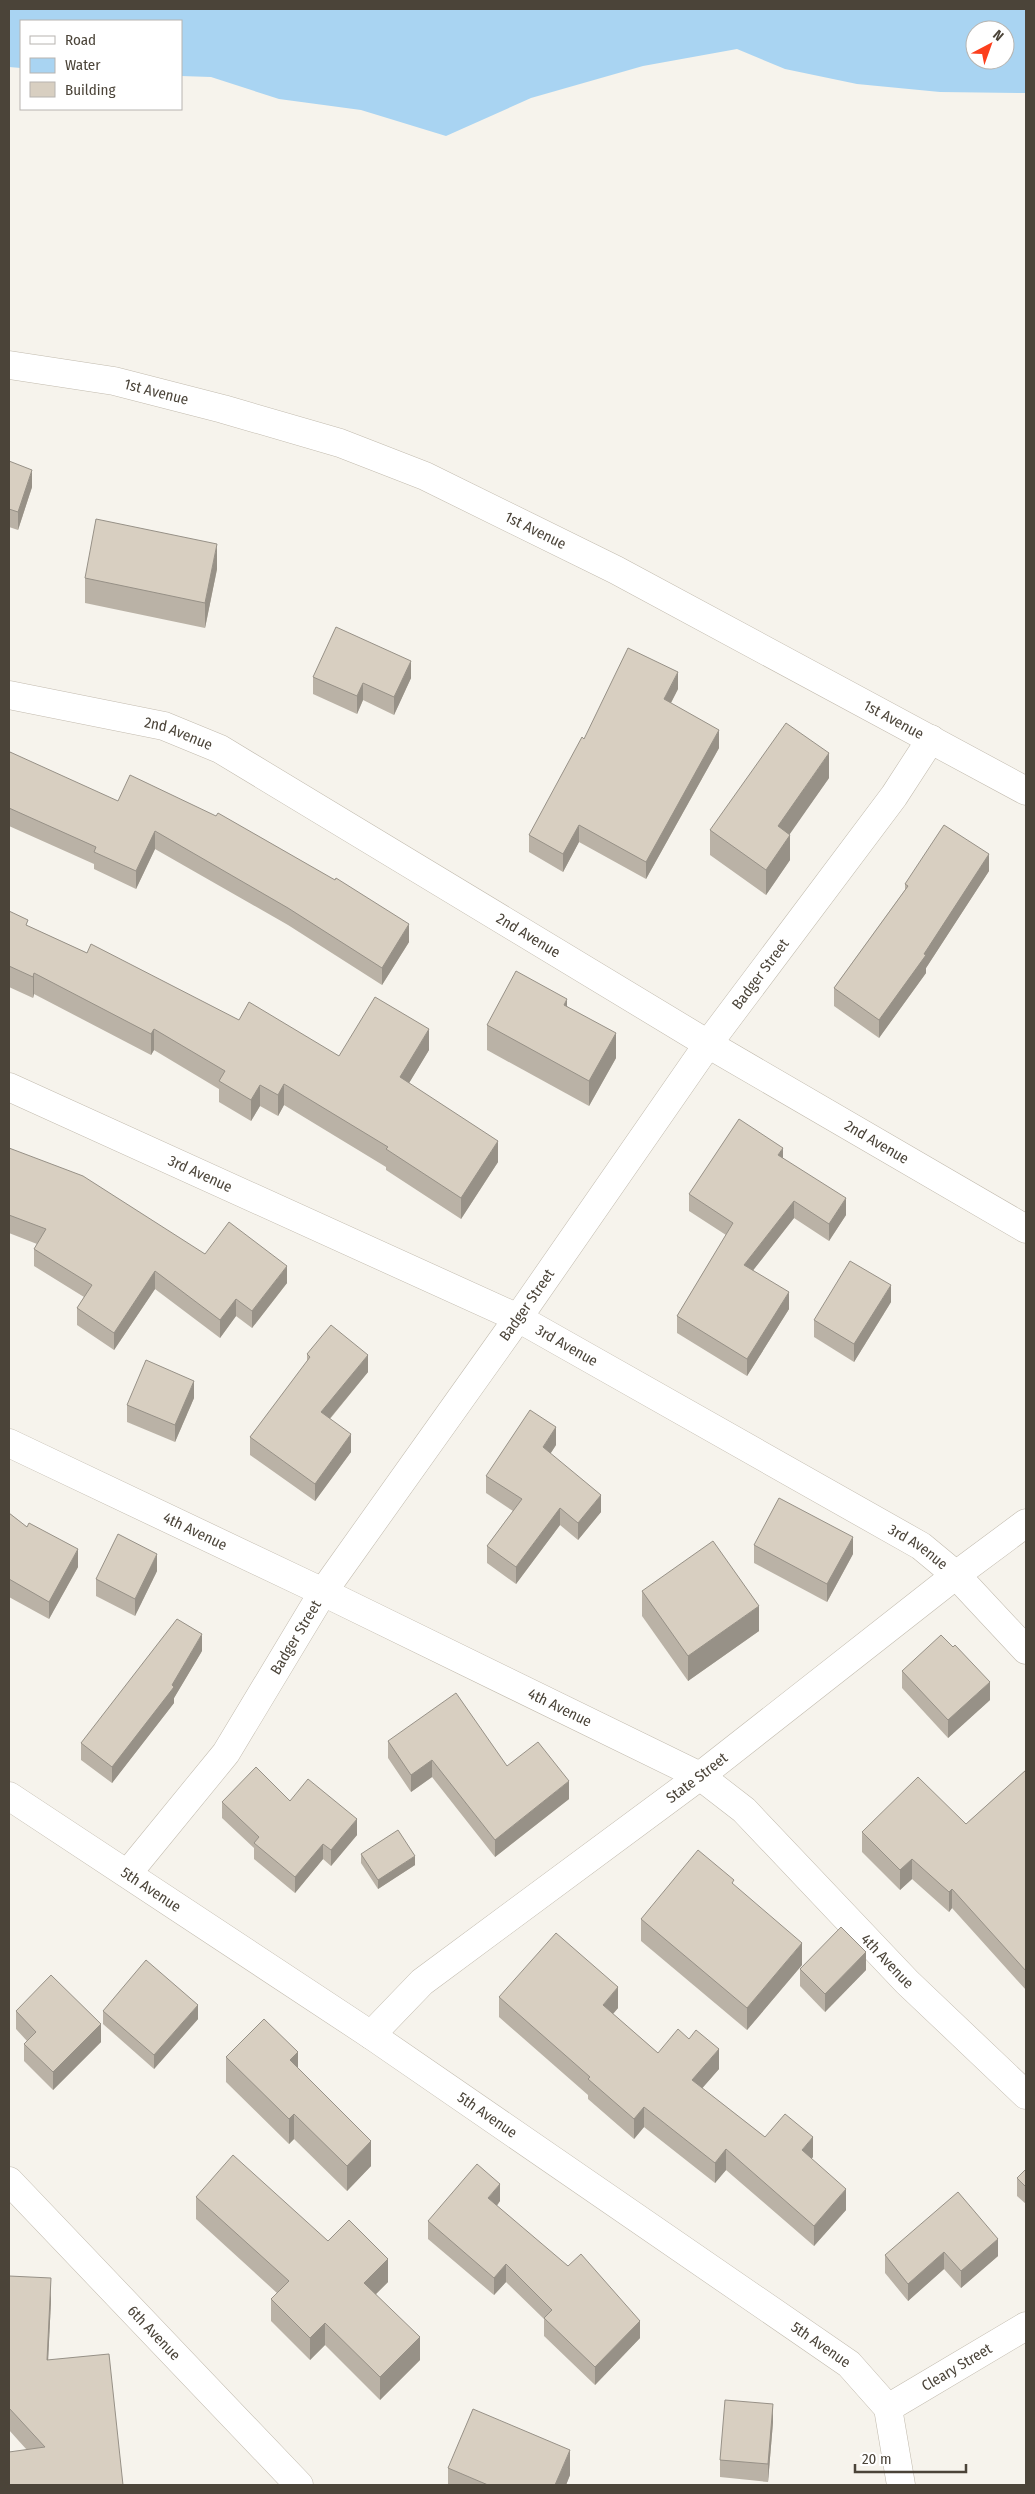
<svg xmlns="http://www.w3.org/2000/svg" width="1035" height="2494" viewBox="0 0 1035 2494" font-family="'Fira Sans Condensed',sans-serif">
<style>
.water{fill:#a9d4f2;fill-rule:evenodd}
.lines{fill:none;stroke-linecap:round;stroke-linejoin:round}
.minor-casing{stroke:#c2bbae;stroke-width:29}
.tertiary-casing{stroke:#c2bbae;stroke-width:29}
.minor{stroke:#fff;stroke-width:28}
.tertiary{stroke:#fff;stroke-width:28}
.wall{fill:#bab2a6}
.shaded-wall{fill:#979187}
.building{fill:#d8cfc1;stroke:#979187}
.labels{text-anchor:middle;stroke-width:4;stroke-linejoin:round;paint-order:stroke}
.street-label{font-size:15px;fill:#4b4439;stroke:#fff}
</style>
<rect width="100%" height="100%" fill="#f6f3ec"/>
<!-- water -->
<path class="water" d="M 9,9 L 1026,9 L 1026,93 L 940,92 L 857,84 L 785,69 L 737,49 L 643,66 L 531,98 L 446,136 L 361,110 L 279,99 L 211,77 L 181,76 L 181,21 L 21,21 L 21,68 L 9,67 ZM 975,30 L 1005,30 L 1005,60 L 975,60 Z"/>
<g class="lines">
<!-- minor casing -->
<g class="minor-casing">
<g id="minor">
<path id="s1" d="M 9,695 L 164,726 L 220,749 L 708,1044 L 1026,1229"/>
<path id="s2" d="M 9,1087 L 518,1318 L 921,1546 L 956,1575 L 1026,1650"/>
<path id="s3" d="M 9,1443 L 323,1592 L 700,1776 L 744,1810 L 907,1982 L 1026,2095"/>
<path id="s4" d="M 9,1796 L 371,2035 L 849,2364 L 888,2408 L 901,2485"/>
<path id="s5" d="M 128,1873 L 226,1753 L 323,1592 L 518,1318 L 708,1044 L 894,796 L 931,739"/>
<path id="s6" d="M 371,2035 L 422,1982 L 700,1776 L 956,1575 L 1026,1523"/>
<path id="s7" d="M 9,2181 L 299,2485"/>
<path id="s8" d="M 888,2408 L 1026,2326"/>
</g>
</g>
<!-- tertiary casing -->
<g class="tertiary-casing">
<g id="tertiary">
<path id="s9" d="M 9,365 L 114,381 L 223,409 L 340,443 L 425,476 L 616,570 L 1026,791"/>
</g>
</g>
<!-- minor -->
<use href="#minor" class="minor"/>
<!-- tertiary -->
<use href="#tertiary" class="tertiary"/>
</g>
<!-- wall -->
<g class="wall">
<polygon points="9,461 32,487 18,530 9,527"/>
<polygon points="217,569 205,628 85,603 85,578"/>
<polygon points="313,677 411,678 394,715 363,700 357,714 313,694"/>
<polygon points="678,689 671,703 719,748 646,879 579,842 563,872 529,852 529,835 584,739"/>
<polygon points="9,755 409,942 382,985 288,925 155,849 136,889 94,869 94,864 9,826"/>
<polygon points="829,778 789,834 790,860 766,895 710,855 710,830"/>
<polygon points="989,871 926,968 926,973 879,1038 834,1006 834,988 905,890 905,884"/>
<polygon points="9,911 28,926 87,953 239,1020 339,1056 429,1050 409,1083 498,1162 461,1219 386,1170 386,1167 284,1105 278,1116 260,1106 251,1121 219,1102 219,1089 154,1050 151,1055 34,994 33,998 9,987"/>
<polygon points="567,1006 616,1058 589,1106 487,1050 487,1025"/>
<polygon points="9,1148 205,1254 287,1283 252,1328 236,1316 220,1338 155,1289 114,1350 77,1325 77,1308 84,1297 34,1266 34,1249 37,1244 9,1233"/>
<polygon points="783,1158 846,1215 829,1241 794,1218 753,1270 789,1309 747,1376 677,1333 677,1316 726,1235 689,1211 689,1194"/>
<polygon points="891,1302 854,1362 814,1337 814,1320"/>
<polygon points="307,1354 368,1372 330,1419 351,1452 315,1501 250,1455 250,1437 307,1362"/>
<polygon points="194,1398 175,1442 127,1422 127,1405"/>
<polygon points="556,1445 550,1454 601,1512 578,1540 560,1525 516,1584 487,1563 487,1546 513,1511 486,1493 486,1476"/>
<polygon points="9,1513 78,1567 49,1619 9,1597"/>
<polygon points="754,1545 853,1554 827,1602 754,1563"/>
<polygon points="157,1571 135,1616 96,1596 96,1579"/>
<polygon points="642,1591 759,1631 688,1681 642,1616"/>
<polygon points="202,1651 174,1698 174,1703 112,1783 81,1760 81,1743"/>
<polygon points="902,1671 990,1700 948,1738 902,1688"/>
<polygon points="388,1741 507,1766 569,1799 495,1857 432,1777 411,1792 388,1758"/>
<polygon points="1026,1770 1026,1990 952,1908 949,1912 912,1879 900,1890 862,1852 862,1832 966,1824"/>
<polygon points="290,1801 357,1835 331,1866 323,1859 295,1893 254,1859 254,1848 222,1818 222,1802"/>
<polygon points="361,1854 415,1865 378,1889 361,1863"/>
<polygon points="641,1919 802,1965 747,2030 641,1941"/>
<polygon points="800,1969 866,1970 825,2012 800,1986"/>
<polygon points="499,1997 618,2008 613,2014 658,2053 719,2069 702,2088 765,2137 813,2157 811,2159 846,2210 814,2246 726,2170 715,2183 644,2127 634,2139 588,2099 588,2095 499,2017"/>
<polygon points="16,2011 101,2042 53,2090 24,2061 24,2044 27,2041 16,2029"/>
<polygon points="103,2011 198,2019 154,2069 103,2024"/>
<polygon points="226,2057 298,2068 371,2166 347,2191 294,2139 289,2144 226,2082"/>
<polygon points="1026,2169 1026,2204 1017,2196 1017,2178"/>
<polygon points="196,2197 328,2241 388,2282 376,2294 420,2360 380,2400 325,2345 310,2360 271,2321 271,2299 277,2293 196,2219"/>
<polygon points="500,2201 497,2206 640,2338 595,2385 544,2336 544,2319 506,2282 494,2295 428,2239 428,2221"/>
<polygon points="998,2239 998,2256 961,2288 944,2269 908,2301 885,2273 885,2255"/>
<polygon points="9,2276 51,2301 48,2360 123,2485 27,2450 9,2430"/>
<polygon points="773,2422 768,2482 720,2477 720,2460"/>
<polygon points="448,2468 570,2475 566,2485 448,2485"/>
</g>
<!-- shaded-wall -->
<g class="shaded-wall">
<polygon points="32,470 32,487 18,530 18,512"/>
<polygon points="217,544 217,569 205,628 205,603"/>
<polygon points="411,661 411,678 394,715 394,697"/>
<polygon points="678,672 678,689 664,716 664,699"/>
<polygon points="363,683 363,700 357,714 357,696"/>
<polygon points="719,730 719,748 646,879 646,862"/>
<polygon points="829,753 829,778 778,851 778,826"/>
<polygon points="579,825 579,842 563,872 563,854"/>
<polygon points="155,831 155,849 136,889 136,871"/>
<polygon points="790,835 790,860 766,895 766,870"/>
<polygon points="989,854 989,871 926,968 926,973 879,1038 879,1020"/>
<polygon points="409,924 409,942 382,985 382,968"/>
<polygon points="34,973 34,994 33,998 33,977"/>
<polygon points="567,999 567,1024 564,1005"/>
<polygon points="154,1029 154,1050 151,1055 151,1034"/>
<polygon points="429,1029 429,1050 400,1098 400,1077"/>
<polygon points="616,1033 616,1058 589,1106 589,1081"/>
<polygon points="284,1084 284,1105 278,1116 278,1095"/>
<polygon points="260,1085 260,1106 251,1121 251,1100"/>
<polygon points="498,1141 498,1162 461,1219 461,1198"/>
<polygon points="783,1148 783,1165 778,1155"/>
<polygon points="846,1198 846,1215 829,1241 829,1224"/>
<polygon points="794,1201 794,1218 744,1282 744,1265"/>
<polygon points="287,1266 287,1283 252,1328 252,1311"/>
<polygon points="155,1271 155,1289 114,1350 114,1333"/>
<polygon points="891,1285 891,1302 854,1362 854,1344"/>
<polygon points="789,1292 789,1309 747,1376 747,1359"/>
<polygon points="236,1299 236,1316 220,1338 220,1320"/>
<polygon points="368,1355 368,1372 321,1429 321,1412"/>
<polygon points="194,1381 194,1398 175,1442 175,1425"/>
<polygon points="556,1427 556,1445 543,1465 543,1447"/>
<polygon points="351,1434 351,1452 315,1501 315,1484"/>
<polygon points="601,1495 601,1512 578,1540 578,1523"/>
<polygon points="560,1508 560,1525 516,1584 516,1567"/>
<polygon points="853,1537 853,1554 827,1602 827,1584"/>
<polygon points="78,1549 78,1567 49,1619 49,1602"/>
<polygon points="157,1554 157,1571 135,1616 135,1599"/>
<polygon points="759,1606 759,1631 688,1681 688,1656"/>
<polygon points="202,1634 202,1651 174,1698 174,1703 112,1783 112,1767 172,1685"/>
<polygon points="990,1682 990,1700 948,1738 948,1720"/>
<polygon points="432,1760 432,1777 411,1792 411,1775"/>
<polygon points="569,1781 569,1799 495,1857 495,1840"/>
<polygon points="357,1819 357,1835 331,1866 331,1850"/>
<polygon points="323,1844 323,1859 295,1893 295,1877"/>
<polygon points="415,1856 415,1865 378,1889 378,1880"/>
<polygon points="912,1859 912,1879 900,1890 900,1870"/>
<polygon points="952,1889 952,1908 949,1912 949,1892"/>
<polygon points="802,1943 802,1965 747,2030 747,2008"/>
<polygon points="866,1952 866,1970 825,2012 825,1994"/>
<polygon points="618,1987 618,2008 603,2025 603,2005"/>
<polygon points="198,2005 198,2019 154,2069 154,2055"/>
<polygon points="101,2024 101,2042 53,2090 53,2072"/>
<polygon points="719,2049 719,2069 692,2100 692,2080"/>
<polygon points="298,2052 298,2077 290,2060"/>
<polygon points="644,2107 644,2127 634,2139 634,2119"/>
<polygon points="294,2114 294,2139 289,2144 289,2119"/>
<polygon points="813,2137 813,2157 802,2170 802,2150"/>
<polygon points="371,2141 371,2166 347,2191 347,2166"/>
<polygon points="726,2149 726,2170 715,2183 715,2163"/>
<polygon points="500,2184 500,2201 488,2216 488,2198"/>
<polygon points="846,2189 846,2210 814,2246 814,2226"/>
<polygon points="998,2239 998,2256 961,2288 961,2271"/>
<polygon points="944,2252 944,2269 908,2301 908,2284"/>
<polygon points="388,2259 388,2282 364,2306 364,2283"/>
<polygon points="506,2264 506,2282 494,2295 494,2278"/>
<polygon points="51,2278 51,2301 47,2383 47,2360"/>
<polygon points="640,2321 640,2338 595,2385 595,2367"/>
<polygon points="325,2323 325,2345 310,2360 310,2338"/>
<polygon points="420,2337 420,2360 380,2400 380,2377"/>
<polygon points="773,2404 773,2422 768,2482 768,2464"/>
<polygon points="570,2450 570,2475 566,2485 555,2485"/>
</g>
<!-- building -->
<g class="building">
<polygon points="9,461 32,470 18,512 9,509"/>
<polygon points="96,519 217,544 205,603 85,578"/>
<polygon points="336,627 411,661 394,697 363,683 357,696 313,677"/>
<polygon points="628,648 678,672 664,699 719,730 646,862 579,825 563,854 529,835 582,737 584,739"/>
<polygon points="786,723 829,753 778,826 790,835 766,870 710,830"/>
<polygon points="10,752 118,801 130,775 216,816 218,813 335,880 336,878 409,924 382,968 288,908 155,831 136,871 94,852 96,847 9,808 9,755"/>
<polygon points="944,825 989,854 924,954 926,955 879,1020 834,988 908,886 905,884"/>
<polygon points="9,911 28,920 26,925 87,953 91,944 239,1020 249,1002 339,1056 375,997 429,1029 400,1077 498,1141 461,1198 386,1149 388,1147 284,1084 278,1095 260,1085 251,1100 219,1081 225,1071 154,1029 151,1034 34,973 33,977 9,966"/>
<polygon points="516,971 567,999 564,1005 616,1033 589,1081 487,1025"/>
<polygon points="739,1119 783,1148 778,1155 846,1198 829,1224 794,1201 744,1265 789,1292 747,1359 677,1316 733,1223 689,1194"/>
<polygon points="9,1148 83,1176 205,1254 229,1222 287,1266 252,1311 236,1299 220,1320 155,1271 114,1333 77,1308 92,1285 34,1249 46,1229 9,1215"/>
<polygon points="850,1261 891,1285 854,1344 814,1320"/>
<polygon points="331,1325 368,1355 321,1412 351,1434 315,1484 250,1437 310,1357 307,1354"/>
<polygon points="146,1360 194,1381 175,1425 127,1405"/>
<polygon points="530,1410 556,1427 543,1447 601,1495 578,1523 560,1508 516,1567 487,1546 522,1499 486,1476"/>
<polygon points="779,1498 853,1537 827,1584 754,1545"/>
<polygon points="9,1513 27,1527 29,1523 78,1549 49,1602 9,1579"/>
<polygon points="118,1534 157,1554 135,1599 96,1579"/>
<polygon points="713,1541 759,1606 688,1656 642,1591"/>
<polygon points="177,1619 202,1634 172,1685 174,1687 112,1767 81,1743"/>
<polygon points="941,1635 953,1647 955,1645 990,1682 948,1720 902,1671"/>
<polygon points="456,1693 507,1766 538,1742 569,1781 495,1840 432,1760 411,1775 388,1741"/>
<polygon points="256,1767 290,1801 308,1779 357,1819 331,1850 323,1844 295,1877 254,1843 259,1837 222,1802"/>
<polygon points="1026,1770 1026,1971 952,1889 949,1892 912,1859 900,1870 862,1832 918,1777 966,1824"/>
<polygon points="398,1830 415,1856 378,1880 361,1854"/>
<polygon points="698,1850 734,1880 732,1883 802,1943 747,2008 641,1919"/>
<polygon points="841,1927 866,1952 825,1994 800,1969"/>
<polygon points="556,1933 618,1987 603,2005 658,2053 678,2029 689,2039 696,2030 719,2049 692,2080 765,2137 785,2114 813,2137 802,2150 846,2189 814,2226 726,2149 715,2163 644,2107 634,2119 588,2079 590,2077 499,1997"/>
<polygon points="146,1960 198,2005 154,2055 103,2011"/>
<polygon points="51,1975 101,2024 53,2072 24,2044 36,2032 16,2011"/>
<polygon points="264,2019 298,2052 290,2060 371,2141 347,2166 294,2114 289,2119 226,2057"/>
<polygon points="233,2155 328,2241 349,2220 388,2259 364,2283 420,2337 380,2377 325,2323 310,2338 271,2299 289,2281 196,2197"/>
<polygon points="477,2164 500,2184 488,2198 568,2266 581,2254 640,2321 595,2367 544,2318 552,2310 506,2264 494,2278 428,2221"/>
<polygon points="1026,2169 1026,2187 1017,2178"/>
<polygon points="958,2192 998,2239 961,2271 944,2252 908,2284 885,2255"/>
<polygon points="9,2276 51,2278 47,2360 109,2354 123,2485 9,2485 9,2452 45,2447 9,2408"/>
<polygon points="725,2400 773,2404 768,2464 720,2460"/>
<polygon points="473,2409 570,2450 555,2485 488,2485 448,2468"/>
</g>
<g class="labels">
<!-- street labels -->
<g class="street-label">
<text dy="5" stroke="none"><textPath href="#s9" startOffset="150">1st Avenue</textPath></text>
<text dy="5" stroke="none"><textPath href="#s9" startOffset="555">1st Avenue</textPath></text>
<text dy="5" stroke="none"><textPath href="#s9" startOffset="960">1st Avenue</textPath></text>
<text dy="5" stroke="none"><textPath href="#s1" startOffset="174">2nd Avenue</textPath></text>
<text dy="5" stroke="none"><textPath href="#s1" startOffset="579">2nd Avenue</textPath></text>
<text dy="5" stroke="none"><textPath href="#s5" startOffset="1100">Badger Street</textPath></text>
<text dy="5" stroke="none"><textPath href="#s1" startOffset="984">2nd Avenue</textPath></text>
<text dy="5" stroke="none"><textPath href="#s2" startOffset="210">3rd Avenue</textPath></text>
<text dy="5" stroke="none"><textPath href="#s5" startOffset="695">Badger Street</textPath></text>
<text dy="5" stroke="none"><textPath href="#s2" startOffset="615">3rd Avenue</textPath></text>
<text dy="5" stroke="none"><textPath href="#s3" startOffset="206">4th Avenue</textPath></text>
<text dy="5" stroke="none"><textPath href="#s2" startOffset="1020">3rd Avenue</textPath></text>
<text dy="5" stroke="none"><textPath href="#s5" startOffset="290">Badger Street</textPath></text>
<text dy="5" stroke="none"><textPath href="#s3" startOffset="611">4th Avenue</textPath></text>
<text dy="5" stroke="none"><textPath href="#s6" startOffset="416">State Street</textPath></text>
<text dy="5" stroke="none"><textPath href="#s4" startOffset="170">5th Avenue</textPath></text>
<text dy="5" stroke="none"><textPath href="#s3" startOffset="1031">4th Avenue</textPath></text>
<text dy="5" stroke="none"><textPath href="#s4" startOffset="575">5th Avenue</textPath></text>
<text dy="5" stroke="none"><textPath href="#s7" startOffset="210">6th Avenue</textPath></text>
<text dy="5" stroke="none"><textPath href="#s4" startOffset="980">5th Avenue</textPath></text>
<text dy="5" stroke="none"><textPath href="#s8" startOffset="80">Cleary Street</textPath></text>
</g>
</g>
<!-- border -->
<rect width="1035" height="2494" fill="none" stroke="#4b4439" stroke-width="20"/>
<!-- legend -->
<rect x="20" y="20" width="162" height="90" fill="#ffffff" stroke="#b7b4b0"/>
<rect x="30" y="36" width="25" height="8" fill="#ffffff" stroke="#b7b4b0"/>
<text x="65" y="45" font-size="15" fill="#4b4439">Road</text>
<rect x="30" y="58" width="25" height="15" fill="#a9d4f2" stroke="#b7b4b0"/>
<text x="65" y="70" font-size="15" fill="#4b4439">Water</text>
<rect x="30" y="82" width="25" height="15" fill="#d8cfc1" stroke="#b7b4b0"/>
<text x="65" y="95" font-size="15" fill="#4b4439">Building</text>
<!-- north arrow -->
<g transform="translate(990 45) rotate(41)"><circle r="24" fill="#ffffff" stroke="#b7b4b0"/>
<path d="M0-4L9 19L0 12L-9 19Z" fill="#fc3f1d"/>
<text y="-8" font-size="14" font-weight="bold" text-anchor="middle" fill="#4b4439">N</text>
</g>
<!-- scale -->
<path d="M855 2464v8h111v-8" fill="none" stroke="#4b4439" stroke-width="2.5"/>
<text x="862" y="2464" font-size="15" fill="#4b4439" stroke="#ffffff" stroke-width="4" paint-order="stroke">20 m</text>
</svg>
